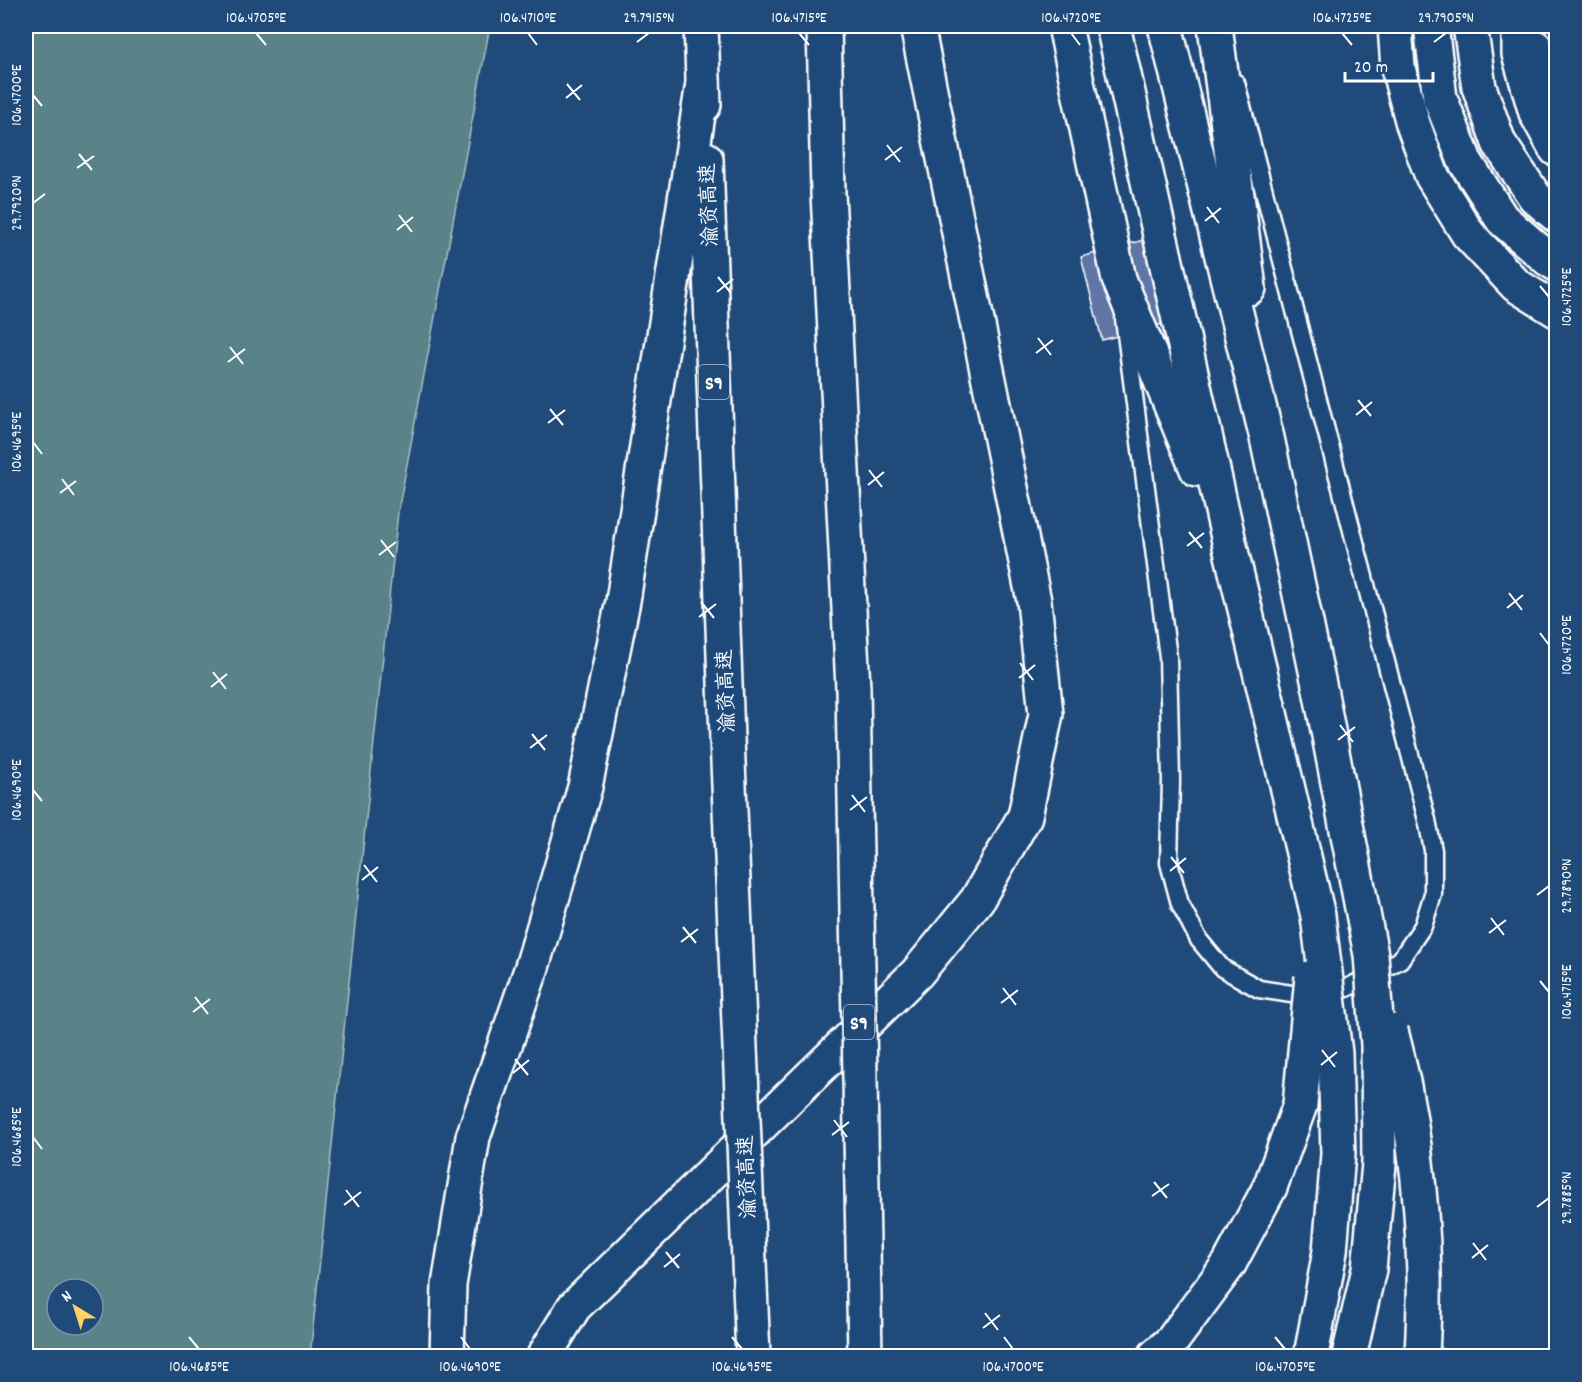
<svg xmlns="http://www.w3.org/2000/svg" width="1582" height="1382" viewBox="0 0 1582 1382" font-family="Dekko,'LXGW WenKai TC',sans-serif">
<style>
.green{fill:#5a8389;stroke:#acc1c4;stroke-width:1.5;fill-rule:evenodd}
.building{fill:#5e75a6;stroke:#fff;stroke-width:1.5}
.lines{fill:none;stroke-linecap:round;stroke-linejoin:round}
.service-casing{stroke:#fff;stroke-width:21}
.primary-casing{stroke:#fff;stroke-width:38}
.motorway-casing{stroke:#fff;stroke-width:38}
.service{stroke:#1f4a7a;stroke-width:16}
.primary{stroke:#1f4a7a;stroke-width:33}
.motorway{stroke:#1f4a7a;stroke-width:33}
.motorway-bridge-casing{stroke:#fff;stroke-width:38;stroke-linecap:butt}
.motorway-bridge{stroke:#1f4a7a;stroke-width:33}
.ticks{fill:none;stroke:#fff;stroke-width:2}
.labels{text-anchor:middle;stroke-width:4.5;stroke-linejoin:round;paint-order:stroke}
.shield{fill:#1f4a7a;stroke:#bcc9d7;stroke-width:1.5}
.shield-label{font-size:20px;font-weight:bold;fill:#fff}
.street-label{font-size:21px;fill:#fff;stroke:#1f4a7a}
.neatline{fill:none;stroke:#fff;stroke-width:2}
.ticks-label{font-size:15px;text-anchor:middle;fill:#fff}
</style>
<rect width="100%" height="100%" fill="#1f4a7a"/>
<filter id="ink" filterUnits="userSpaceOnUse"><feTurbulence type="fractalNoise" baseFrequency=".0167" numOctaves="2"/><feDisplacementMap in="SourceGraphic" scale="12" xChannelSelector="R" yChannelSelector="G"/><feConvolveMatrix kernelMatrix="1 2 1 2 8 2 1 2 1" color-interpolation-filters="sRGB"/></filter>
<g filter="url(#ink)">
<!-- green -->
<path class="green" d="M 26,26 L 490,26 L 398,512 L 310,1356 L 26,1356 ZM 57,1289 L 93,1289 L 93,1325 L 57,1325 Z"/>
<!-- building -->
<polygon class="building" points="1144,240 1166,323 1102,340 1081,257"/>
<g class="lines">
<!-- service casing -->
<g class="service-casing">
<polyline id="service" points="1124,319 1168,657 1171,780 1169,863 1180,904 1199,940 1222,968 1259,989 1298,995 1347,988 1400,960 1423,926 1433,894 1433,850 1427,820 1236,83"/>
</g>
<!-- primary casing -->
<g class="primary-casing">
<g id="primary">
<polyline points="1065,26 1119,279"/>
<polyline points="1395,26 1398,68 1413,124 1432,176 1468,234 1516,285 1556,310"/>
<polyline points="1519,26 1519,54 1536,113 1556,149"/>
<polyline points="1535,47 1540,66 1556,94"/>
</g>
</g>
<!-- motorway casing -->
<g class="motorway-casing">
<g id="motorway">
<polyline points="701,26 704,105"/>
<polyline points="824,26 828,193 853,688"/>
<polyline points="1113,26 1232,555 1268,705"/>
<polyline points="1165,26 1267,438 1321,694"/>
<polyline points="1215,26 1249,288"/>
<polyline points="1431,26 1440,98 1465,161 1502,219 1548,259 1556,264"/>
<polyline points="1470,26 1479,87 1499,143 1535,197 1556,215"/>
<polyline points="706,159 727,738"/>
<polyline points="1119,279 1197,469"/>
<polyline points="447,1356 449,1285 473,1137 532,967 585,787 623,601 703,83"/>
<polyline points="544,1356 574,1307 917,973 977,900 1025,816 1046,714 1034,601 917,26"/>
<polyline points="1155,1356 1172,1341"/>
</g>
</g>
<!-- service -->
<use href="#service" class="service"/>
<!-- primary -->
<use href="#primary" class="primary"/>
<!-- motorway -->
<use href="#motorway" class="motorway"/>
<!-- motorway-bridge casing -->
<g class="motorway-bridge-casing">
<g id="motorway-bridge">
<polyline points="853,688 865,1356"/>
<polyline points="1321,694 1371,955 1378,1045 1379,1164 1369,1269 1349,1356"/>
<polyline points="1268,705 1318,916 1335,1053 1338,1154 1330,1251 1311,1356"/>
<polyline points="727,738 753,1356"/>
<path d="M 1391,1031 C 1412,1109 1422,1193 1424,1273 C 1425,1301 1423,1329 1422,1356"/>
<polyline points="1172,1341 1229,1264 1270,1187 1300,1105 1312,977"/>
</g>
</g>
<!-- motorway-bridge -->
<use href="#motorway-bridge" class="motorway-bridge"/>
</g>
</g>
<!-- ticks -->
<path class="ticks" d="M 256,33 L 266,45M 528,33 L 537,45M 799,33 L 809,45M 1071,33 L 1080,45M 1342,33 L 1352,45M 637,42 L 649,33M 1434,42 L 1446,33M 567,84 L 580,100M 33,95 L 42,106M 566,98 L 582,85M 887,145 L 900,162M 79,154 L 92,170M 885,160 L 902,147M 77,168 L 94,156M 33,203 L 45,194M 1207,207 L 1219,223M 399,215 L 412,232M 1205,221 L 1221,208M 397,230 L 413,217M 718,277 L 731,293M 1540,286 L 1549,297M 717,292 L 733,279M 1038,338 L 1051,355M 230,347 L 243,364M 1036,353 L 1053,340M 228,362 L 245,349M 1358,400 L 1371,416M 550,409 L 563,425M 1356,415 L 1372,402M 548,423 L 565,410M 33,442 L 42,454M 869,470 L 882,487M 62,479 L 74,495M 868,485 L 884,472M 60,493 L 76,481M 1189,532 L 1202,548M 381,540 L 394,557M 1187,546 L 1204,533M 379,555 L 396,542M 1509,593 L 1522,610M 701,602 L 714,618M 1507,608 L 1523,595M 699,617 L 716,604M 1540,633 L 1549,645M 1020,663 L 1033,680M 213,672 L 226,689M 1019,678 L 1035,665M 211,687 L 227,674M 1340,725 L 1353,742M 532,734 L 545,750M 1338,740 L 1355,727M 530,748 L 547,735M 33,790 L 42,801M 852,795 L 865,812M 850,810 L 867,797M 1171,857 L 1184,873M 364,865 L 377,882M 1170,871 L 1186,858M 362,880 L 378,867M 1537,895 L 1549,886M 1491,918 L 1504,935M 683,927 L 696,943M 1489,933 L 1506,920M 681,942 L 698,929M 1540,981 L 1549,992M 1003,988 L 1016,1005M 195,997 L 208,1014M 1001,1003 L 1018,990M 193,1012 L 210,999M 1322,1050 L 1335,1067M 515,1059 L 528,1075M 1321,1065 L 1337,1052M 513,1073 L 529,1060M 834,1120 L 847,1137M 832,1135 L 849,1122M 33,1137 L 42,1149M 1154,1182 L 1167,1198M 346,1190 L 359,1207M 1152,1196 L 1169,1184M 344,1205 L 361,1192M 1537,1207 L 1549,1198M 1473,1243 L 1486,1260M 666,1252 L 679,1268M 1472,1258 L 1488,1245M 664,1267 L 680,1254M 985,1313 L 998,1330M 983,1328 L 1000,1315M 189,1337 L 199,1349M 461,1337 L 470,1349M 732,1337 L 742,1349M 1004,1337 L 1013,1349M 1275,1337 L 1285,1349"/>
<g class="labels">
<!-- shield labels -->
<g class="shield">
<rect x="699" y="365" width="30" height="34" rx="4.5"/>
<rect x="844" y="1005" width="30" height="34" rx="4.5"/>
</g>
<g class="shield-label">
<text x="714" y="389">S9</text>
<text x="859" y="1029">S9</text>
</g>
<!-- street labels -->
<g class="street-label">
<text transform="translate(708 205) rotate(-92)" y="7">渝资高速</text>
<text transform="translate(725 691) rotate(-92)" y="7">渝资高速</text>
<text transform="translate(746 1177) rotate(-92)" y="7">渝资高速</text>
</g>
</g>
<!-- margin -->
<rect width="1582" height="1382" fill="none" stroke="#1f4a7a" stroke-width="66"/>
<!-- north arrow -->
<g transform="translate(75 1307) rotate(322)"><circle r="28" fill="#1f4a7a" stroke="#7992af" stroke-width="1.5"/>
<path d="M0-4.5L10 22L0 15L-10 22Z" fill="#ffd166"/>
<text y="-9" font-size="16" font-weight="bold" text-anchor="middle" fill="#ffffff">N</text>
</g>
<!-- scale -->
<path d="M1345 72v9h88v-9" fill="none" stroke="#ffffff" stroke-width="3"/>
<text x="1354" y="72" font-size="18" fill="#ffffff" stroke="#1f4a7a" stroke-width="4.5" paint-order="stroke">20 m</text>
<rect x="33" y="33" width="1516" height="1316" class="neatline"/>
<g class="ticks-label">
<text x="256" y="22">106.4705°E</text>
<text x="528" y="22">106.4710°E</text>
<text x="649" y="22">29.7915°N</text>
<text x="799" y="22">106.4715°E</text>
<text x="1071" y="22">106.4720°E</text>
<text x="1342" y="22">106.4725°E</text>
<text x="1446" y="22">29.7905°N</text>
<text transform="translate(16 95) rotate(-90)" y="5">106.4700°E</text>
<text transform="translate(16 203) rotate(-90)" y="5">29.7920°N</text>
<text transform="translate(1566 297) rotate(-90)" y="5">106.4725°E</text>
<text transform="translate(16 442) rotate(-90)" y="5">106.4695°E</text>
<text transform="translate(1566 645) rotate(-90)" y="5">106.4720°E</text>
<text transform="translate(16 790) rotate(-90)" y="5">106.4690°E</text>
<text transform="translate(1566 886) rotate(-90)" y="5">29.7890°N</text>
<text transform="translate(1566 992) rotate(-90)" y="5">106.4715°E</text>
<text transform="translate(16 1137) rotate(-90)" y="5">106.4685°E</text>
<text transform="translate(1566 1198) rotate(-90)" y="5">29.7885°N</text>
<text x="199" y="1371">106.4685°E</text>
<text x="470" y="1371">106.4690°E</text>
<text x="742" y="1371">106.4695°E</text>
<text x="1013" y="1371">106.4700°E</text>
<text x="1285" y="1371">106.4705°E</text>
</g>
</svg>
